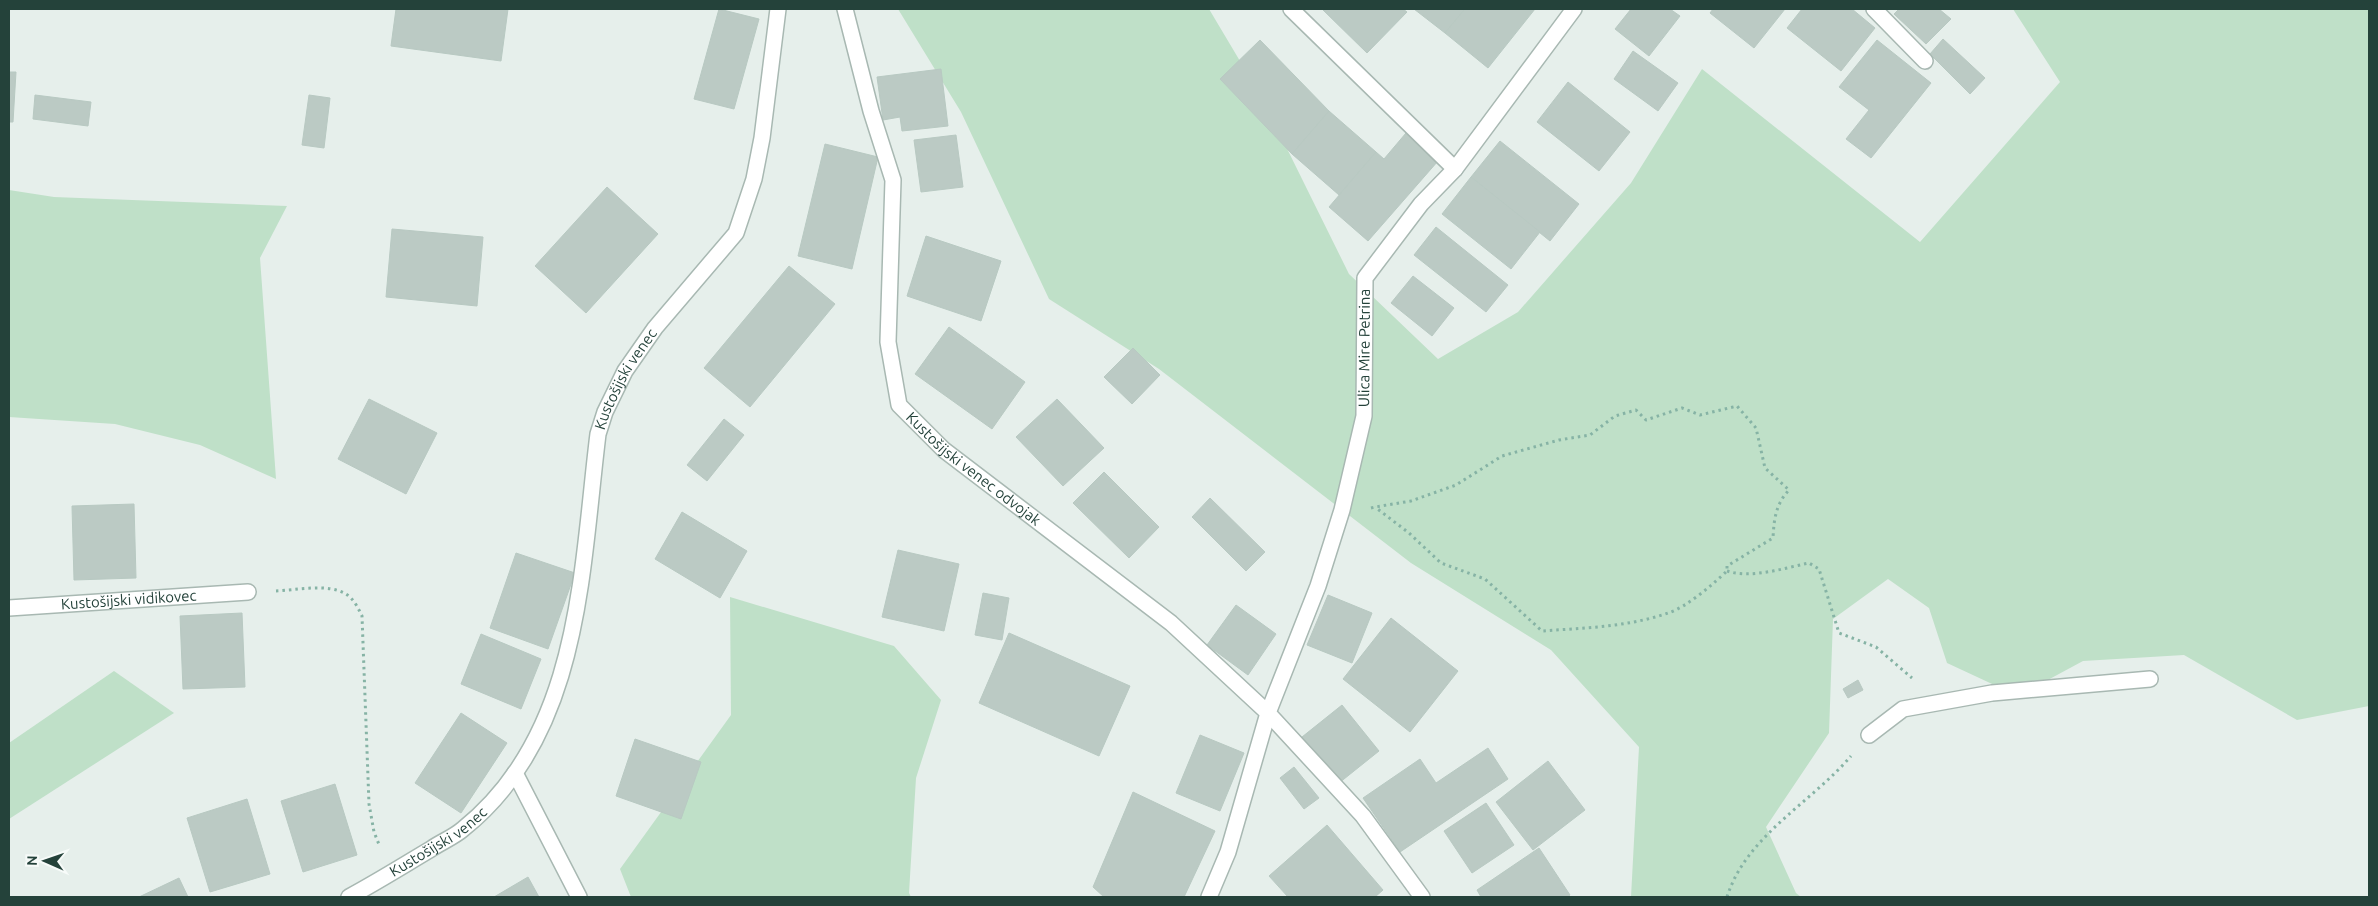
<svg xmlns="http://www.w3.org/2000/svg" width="2378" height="906" viewBox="0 0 2378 906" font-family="Ubuntu,sans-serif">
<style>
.green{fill:#bfe0c8}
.building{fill:#bbcac4;stroke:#b8c9c2}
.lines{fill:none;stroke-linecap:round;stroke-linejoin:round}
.lane-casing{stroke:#a8b8b2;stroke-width:18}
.street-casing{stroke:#a8b8b2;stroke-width:18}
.path{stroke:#86b3a5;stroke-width:3;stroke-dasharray:2.5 4;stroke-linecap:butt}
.lane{stroke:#fff;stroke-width:15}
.street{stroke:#fff;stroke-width:15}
.labels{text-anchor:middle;stroke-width:4.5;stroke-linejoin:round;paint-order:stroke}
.street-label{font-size:15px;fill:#24423a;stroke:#f7fbf9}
</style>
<rect width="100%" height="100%" fill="#e6efeb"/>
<!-- green -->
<g class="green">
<polygon points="898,9 1209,9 1262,98 1349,274 1438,359 1518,312 1631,183 1702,69 1920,242 2060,82 2013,9 2369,9 2369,706 2297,720 2184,655 2083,661 2018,696 1947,663 1929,608 1888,579 1833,619 1829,733 1766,827 1796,893 1801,897 1631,897 1639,747 1551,650 1411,563 1159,369 1049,299 961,112"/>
<polygon points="9,190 54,197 287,206 260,258 276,479 200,445 115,424 9,417"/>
<polygon points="730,597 894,646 941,700 916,778 909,893 911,897 631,897 620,869 731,715"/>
<polygon points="114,671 174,713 9,819 9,743"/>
</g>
<!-- building -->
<g class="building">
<polygon points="396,9 508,9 501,61 391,46"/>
<polygon points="719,9 759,19 734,109 694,99"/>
<polygon points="1322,9 1403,9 1407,12 1367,53"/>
<polygon points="1414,9 1465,9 1445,33"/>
<polygon points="1465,9 1535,9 1488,68 1445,33"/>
<polygon points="1631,9 1670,9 1680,16 1649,56 1615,29"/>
<polygon points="1713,9 1785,9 1754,48 1710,13"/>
<polygon points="1802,9 1852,9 1875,28 1841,71 1787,28"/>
<polygon points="1899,9 1939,9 1951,19 1926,44 1894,14"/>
<polygon points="1943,39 1985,78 1970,94 1930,54"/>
<polygon points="1260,40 1329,111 1292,154 1220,79"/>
<polygon points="1877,40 1931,83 1871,158 1846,139 1869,110 1839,87"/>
<polygon points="1633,51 1678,83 1658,111 1614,79"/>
<polygon points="941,69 948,126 902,131 900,117 883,120 877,77"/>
<polygon points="9,72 16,72 13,122 9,122"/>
<polygon points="1568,82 1630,132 1599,171 1537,122"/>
<polygon points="35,95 91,102 88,126 33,119"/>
<polygon points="309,95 330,98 324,148 302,145"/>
<polygon points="1329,111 1376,152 1339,195 1292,154"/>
<polygon points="1406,133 1438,161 1368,241 1329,207 1376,152 1384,159"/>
<polygon points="956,135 963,187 921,192 914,140"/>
<polygon points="1500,141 1579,204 1550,241 1471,177"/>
<polygon points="825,144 878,157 852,269 798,256"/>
<polygon points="1471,177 1540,232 1511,269 1442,214"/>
<polygon points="607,187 658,234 586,313 535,266"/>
<polygon points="1436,227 1508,285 1486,312 1414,255"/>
<polygon points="392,229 483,237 477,306 386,297"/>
<polygon points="926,236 1001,261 981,321 907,296"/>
<polygon points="789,266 835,304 750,407 704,368"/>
<polygon points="1413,276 1454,308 1432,336 1391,303"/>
<polygon points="949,327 1025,382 992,429 915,374"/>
<polygon points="1133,348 1160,375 1132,404 1104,377"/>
<polygon points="369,399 437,433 406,494 338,459"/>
<polygon points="1057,399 1104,448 1063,486 1016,437"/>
<polygon points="724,419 744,435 707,481 687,465"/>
<polygon points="1104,472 1159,527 1129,558 1073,503"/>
<polygon points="1210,498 1265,552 1246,571 1192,517"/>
<polygon points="134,504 136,578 74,580 72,506"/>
<polygon points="682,512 747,551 720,598 655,559"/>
<polygon points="898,550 959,564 944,631 882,617"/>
<polygon points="516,553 575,573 548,649 490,628"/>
<polygon points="983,593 1009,598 1002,640 975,635"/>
<polygon points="1328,595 1372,613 1352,663 1307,645"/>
<polygon points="1236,605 1276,634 1248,675 1207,645"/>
<polygon points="242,613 245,687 183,689 180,616"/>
<polygon points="1391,618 1458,671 1410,732 1343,679"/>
<polygon points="1009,633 1130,686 1099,756 979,703"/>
<polygon points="481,634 541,659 521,709 461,684"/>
<polygon points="1858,680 1863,690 1848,698 1843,689"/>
<polygon points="1342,705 1379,751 1339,783 1302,737"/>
<polygon points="461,713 507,743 461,813 415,783"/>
<polygon points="1200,735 1244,753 1220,811 1176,793"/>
<polygon points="635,739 701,762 681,819 616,796"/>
<polygon points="1488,748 1508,779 1400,852 1363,798 1420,759 1436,783"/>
<polygon points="1548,761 1585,810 1533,850 1496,802"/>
<polygon points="1294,767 1319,798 1304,809 1280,778"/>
<polygon points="335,784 357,855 303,872 281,801"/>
<polygon points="1133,792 1215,831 1184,897 1104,897 1093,887"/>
<polygon points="247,799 270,874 210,892 187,818"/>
<polygon points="1486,803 1514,845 1472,873 1444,831"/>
<polygon points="1327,825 1383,890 1375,897 1288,897 1269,876"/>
<polygon points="1539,848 1570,895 1567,897 1481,897 1477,890"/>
<polygon points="528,877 539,897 494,897"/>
<polygon points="179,878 188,897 139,897"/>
</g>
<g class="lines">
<!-- lane casing -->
<g class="lane-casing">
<g id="lane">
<polyline points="1291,9 1455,169"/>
<polyline points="1874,9 1925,61"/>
<polyline points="1869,735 1903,709 1992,693 2150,679"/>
</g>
</g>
<!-- street casing -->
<g class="street-casing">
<g id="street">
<path id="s1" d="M 845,9 L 871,111 L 893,180 L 888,342 L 899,405 L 944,450 L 1171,623 L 1268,713 L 1228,852 L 1209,897"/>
<path id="s2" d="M 9,608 L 248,592"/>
<polyline points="515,773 579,897"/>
<path id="s3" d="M 349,897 C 377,882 404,865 431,849 C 441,842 454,837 463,829 C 581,735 581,571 598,434 L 605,412 L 625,371 L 655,328 L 736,233 L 754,179 L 762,138 L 778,9"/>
<path id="s4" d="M 1422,897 L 1363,816 L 1268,713 L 1318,586 L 1342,510 L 1364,416 L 1365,278 L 1421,204 L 1455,169 L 1574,9"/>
</g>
</g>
<!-- path -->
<g class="path">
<path d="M 1371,508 L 1375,507 L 1411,501 L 1456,485 L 1502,456 L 1559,440 L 1590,435 L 1615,416 L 1636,410 L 1646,420 L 1682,408 L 1700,415 L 1737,406 L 1756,428 L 1765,468 L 1789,490 C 1776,504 1774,518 1773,538 L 1727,566 L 1727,571 C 1712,585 1687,607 1668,613 C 1628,627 1583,628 1542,631 L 1485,579 L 1441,563 L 1409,533 L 1375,507"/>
<path d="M 1727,571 C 1752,579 1784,568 1809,563 L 1819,569 L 1839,633 L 1876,647 L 1912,678"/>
<path d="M 276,591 C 296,590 328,583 346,594 C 354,599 358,608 362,616 L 369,804 L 374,832 L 380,847"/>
<path d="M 1727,897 C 1746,836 1811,803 1851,756"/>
</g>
<!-- lane -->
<use href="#lane" class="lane"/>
<!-- street -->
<use href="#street" class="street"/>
</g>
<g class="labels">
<!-- street labels -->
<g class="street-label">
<text dy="5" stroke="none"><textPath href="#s4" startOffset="621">Ulica Mire Petrina</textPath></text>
<text dy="5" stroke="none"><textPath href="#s3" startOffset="624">Kustošijski venec</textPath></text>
<text dy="5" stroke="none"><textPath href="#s1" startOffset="502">Kustošijski venec odvojak</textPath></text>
<text dy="5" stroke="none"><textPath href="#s2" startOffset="120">Kustošijski vidikovec</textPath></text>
<text dy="5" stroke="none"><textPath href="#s3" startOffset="105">Kustošijski venec</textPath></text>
</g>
</g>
<!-- border -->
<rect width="2378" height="906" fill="none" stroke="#24423a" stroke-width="20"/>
<!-- north arrow -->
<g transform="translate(45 861) rotate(272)" stroke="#f7fbf9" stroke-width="4" paint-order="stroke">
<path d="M0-4L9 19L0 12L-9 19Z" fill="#24423a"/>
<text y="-8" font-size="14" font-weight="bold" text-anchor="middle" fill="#24423a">N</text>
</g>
</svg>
